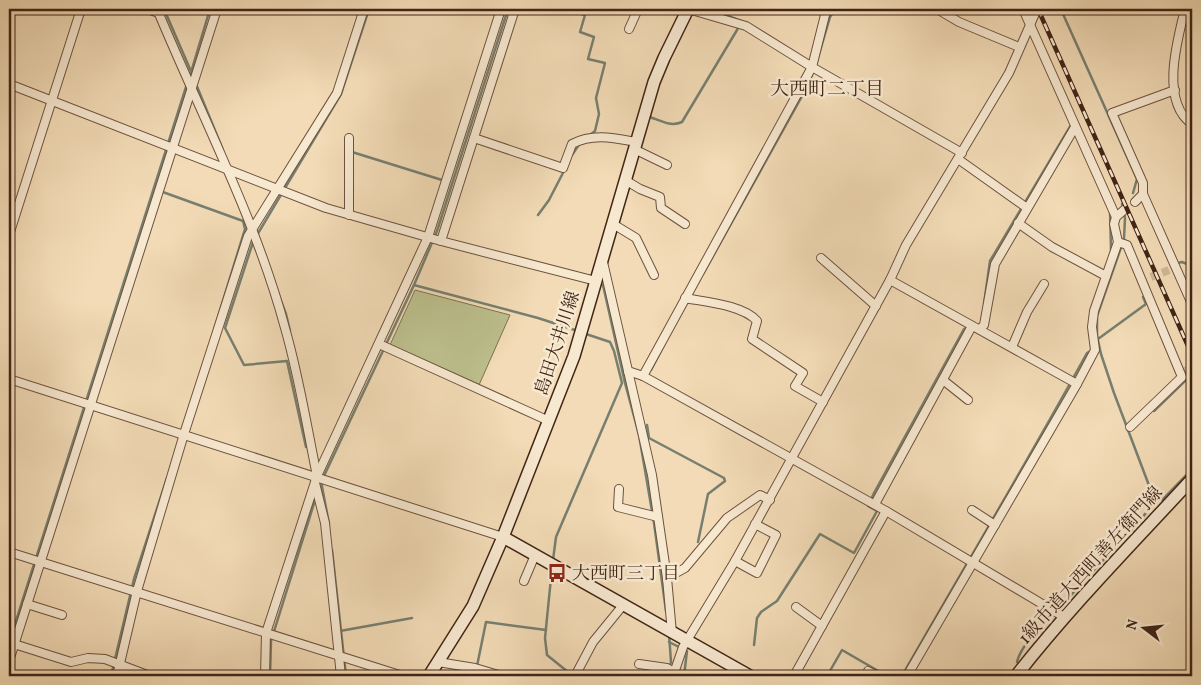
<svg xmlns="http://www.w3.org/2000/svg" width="1201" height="685" viewBox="0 0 1201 685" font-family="Vollkorn,'Noto Serif JP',serif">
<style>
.park{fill:#bcc08d;stroke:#7e7252}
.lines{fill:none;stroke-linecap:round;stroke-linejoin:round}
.stream{stroke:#777f70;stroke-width:2.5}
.street-tunnel{stroke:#cfb796;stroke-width:8;stroke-dasharray:8 4;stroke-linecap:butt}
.street-casing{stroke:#6d523e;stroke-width:10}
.secondary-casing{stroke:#412516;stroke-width:14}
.street{stroke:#f7e8d0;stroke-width:8}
.secondary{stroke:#f7e8d0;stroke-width:11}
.rail-casing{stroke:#412516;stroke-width:4.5}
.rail{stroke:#f7e8d0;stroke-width:2.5;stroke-dasharray:8;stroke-linecap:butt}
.labels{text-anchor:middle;stroke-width:5;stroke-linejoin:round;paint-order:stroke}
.street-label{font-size:18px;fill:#412516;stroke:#f7e8d0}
.poi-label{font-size:18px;fill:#412516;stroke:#f7e8d0;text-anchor:start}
.neighbourhood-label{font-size:19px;fill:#412516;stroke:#f7e8d0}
</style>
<rect width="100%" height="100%" fill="#f2dbb6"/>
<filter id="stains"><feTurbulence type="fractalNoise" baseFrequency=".004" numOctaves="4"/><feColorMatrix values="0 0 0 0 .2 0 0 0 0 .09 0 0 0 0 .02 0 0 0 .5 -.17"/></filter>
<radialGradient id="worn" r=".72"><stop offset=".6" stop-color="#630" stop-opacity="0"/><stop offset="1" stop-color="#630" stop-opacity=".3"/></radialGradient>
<!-- park -->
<polygon class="park" points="415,290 510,315 479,385 390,345"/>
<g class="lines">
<!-- stream -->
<g class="stream">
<polyline points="164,9 193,76"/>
<polyline points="508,9 437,231 414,285 538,318 578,331"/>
<polyline points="564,9 585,15 580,32 594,37 588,59 605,63 596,98 599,114 595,131 590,135"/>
<polyline points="1065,9 1063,14 1137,179 1133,193"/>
<polyline points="815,68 830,17 835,9"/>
<polyline points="189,79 210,9"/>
<polyline points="196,84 223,150"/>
<path d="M 650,117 C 661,121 671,127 682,122 L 737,30 L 741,21 L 713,10 L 713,9"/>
<polyline points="352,152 442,180"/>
<polyline points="572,155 580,143"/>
<polyline points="160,191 243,221 245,229 214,330"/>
<polyline points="1110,211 1111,250"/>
<polyline points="538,215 549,200 565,169"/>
<polyline points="257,235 341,94 369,9"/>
<polyline points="254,239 225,328 244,365 287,361 306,447"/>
<polyline points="1178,263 1182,262 1192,266"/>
<polyline points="703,274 801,98 812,75"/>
<polyline points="603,285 625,383 639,435 654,523 666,611"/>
<polyline points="278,293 286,314 290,331"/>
<polyline points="984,304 990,261 1071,125"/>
<polyline points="1098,339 1146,304 1143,297"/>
<polyline points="651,370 665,343"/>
<polyline points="1154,411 1187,379"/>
<polyline points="647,425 649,438 724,478 725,481 708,494 698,542"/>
<polyline points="323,478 414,285"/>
<polyline points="321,481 329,524"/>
<polyline points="1162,500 1192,469"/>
<polyline points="332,550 346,676"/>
<polyline points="553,560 556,537 622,383 614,351 610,342 583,333"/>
<polyline points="552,568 545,638 547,655 573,676"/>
<polyline points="1060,607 1142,518 1149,509 1153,496 1114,393 1101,354 1097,336 1097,316 1124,239 1125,218 1122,204"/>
<polyline points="340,631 412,618"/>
<polyline points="669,642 687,651 684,676"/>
<polyline points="9,643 187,84"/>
<polyline points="754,645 757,618 761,612 777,601 820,534 854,553 877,511 868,506 874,493 964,329 968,327"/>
<path d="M 1017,662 C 1021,645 1038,631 1050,618"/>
<polyline points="477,666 486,622 546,630"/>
<polyline points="111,676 134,579 167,478"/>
<polyline points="270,676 271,641 316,497"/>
<polyline points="667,676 671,662 669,634"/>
<polyline points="827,676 842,650 887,676"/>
<path d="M 902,676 C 964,568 1027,462 1087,353 L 1092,350"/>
<polyline points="1191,676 1192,675"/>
</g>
<!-- street-tunnel -->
<g class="street-tunnel">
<polyline points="1151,277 1169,270"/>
<polyline points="1180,373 1192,368"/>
</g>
<!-- street casing -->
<g class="street-casing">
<g id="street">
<polyline points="147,9 159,13"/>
<path d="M 157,9 C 201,115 255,217 285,328 C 299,376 307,427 317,476"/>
<polyline points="688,9 746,26 812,67 962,153"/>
<polyline points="937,9 959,22 1019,47"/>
<polyline points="1023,9 1116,217"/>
<path d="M 1185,9 C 1177,41 1160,102 1192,124"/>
<polyline points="629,29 638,9"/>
<polyline points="9,84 326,208 441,241 596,281"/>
<polyline points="1175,90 1112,113 1143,183 1143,194 1192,304"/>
<polyline points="349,138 349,215"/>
<path d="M 474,138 L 563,168 L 572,144 C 593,133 614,138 636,142"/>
<polyline points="634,149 667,165"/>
<polyline points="958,159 1027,208"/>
<polyline points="625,180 640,189 660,197 661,208 685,224"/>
<polyline points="1135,202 1143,194"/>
<polyline points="1018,223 1052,247 1106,276"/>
<polyline points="613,224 636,238 654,275"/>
<polyline points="9,235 81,9"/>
<polyline points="441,241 515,9"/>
<polyline points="1118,242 1127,245 1182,377 1130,427"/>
<polyline points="821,258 876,306"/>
<polyline points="603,262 652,475 667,578 672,633"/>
<polyline points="890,280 1077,384 907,676"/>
<path d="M 685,298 C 706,302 743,305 757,321 L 752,339 L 803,373 L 795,386 L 823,402"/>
<polyline points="980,329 984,325 995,264 1075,127"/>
<polyline points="379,344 549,421"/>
<polyline points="1012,347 1027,312 1044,284"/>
<polyline points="628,371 643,376 886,511 1064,617"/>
<polyline points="643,376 812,67 825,15 828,9"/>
<polyline points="9,379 503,537"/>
<polyline points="943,380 968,400"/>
<polyline points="1077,384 1095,350 1092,327 1094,311 1118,242 1114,224 1116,217 1124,210"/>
<polyline points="315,483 325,523 341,676"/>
<polyline points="619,489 618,507 658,517"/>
<polyline points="875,504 972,326"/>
<polyline points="972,510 995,525"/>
<polyline points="9,552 403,676"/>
<polyline points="735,561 757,573 776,535 755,524"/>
<polyline points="667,578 685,568 727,518 760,495 770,500"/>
<polyline points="524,581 535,555"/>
<polyline points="27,604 62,615"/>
<polyline points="796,607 822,626"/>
<polyline points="14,644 71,662 88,658 105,659 150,676"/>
<polyline points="9,661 217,9"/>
<polyline points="438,662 475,668 502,676"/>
<polyline points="639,664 667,668 674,672"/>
<polyline points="868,671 878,676"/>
<polyline points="117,676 137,591 184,434 248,236 337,93 364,9"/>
<polyline points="265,676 266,633 317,476 428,237 501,9"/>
<polyline points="575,676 593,642 624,604"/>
<polyline points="673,676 683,647 735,561 890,280 906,245 1009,73 1037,9"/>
<polyline points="794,676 886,511"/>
</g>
</g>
<!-- secondary casing -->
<g class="secondary-casing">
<g id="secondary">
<polyline points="503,537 750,676"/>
<polyline points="429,676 473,606 503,537 574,356 654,82 664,58 688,9"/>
<path d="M 1016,676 C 1070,607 1132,544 1192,479"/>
</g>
</g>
<!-- street -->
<use href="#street" class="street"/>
<!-- secondary -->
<use href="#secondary" class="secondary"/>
<!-- rail casing -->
<g class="rail-casing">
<polyline id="rail" points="1038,9 1192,355"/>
</g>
<!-- rail -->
<use href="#rail" class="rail"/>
</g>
<!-- icons -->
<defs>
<g id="bus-bare" transform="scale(1.5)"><path d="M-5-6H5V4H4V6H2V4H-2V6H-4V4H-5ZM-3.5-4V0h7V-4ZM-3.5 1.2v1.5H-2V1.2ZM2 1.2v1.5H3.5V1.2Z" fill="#8f2418" stroke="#f7e8d0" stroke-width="2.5" paint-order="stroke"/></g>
</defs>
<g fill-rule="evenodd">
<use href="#bus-bare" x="557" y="573"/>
</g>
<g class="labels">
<!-- street labels -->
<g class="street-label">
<text transform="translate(557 343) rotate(-72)" y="6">島田大井川線</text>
<text transform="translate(1090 565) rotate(-48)" y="6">1級市道大西町善左衛門線</text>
</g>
<!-- poi labels -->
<g class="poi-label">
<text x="572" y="579">大西町三丁目</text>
</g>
<!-- neighbourhood labels -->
<g class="neighbourhood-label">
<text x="827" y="95">大西町二丁目</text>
</g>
</g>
<!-- margin -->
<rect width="1201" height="685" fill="none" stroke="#f2dbb6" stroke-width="30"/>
<rect x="10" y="10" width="1181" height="665" fill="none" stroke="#412516" stroke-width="2.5"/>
<rect x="15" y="15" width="1171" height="655" fill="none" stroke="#412516"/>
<!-- north arrow -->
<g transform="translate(1144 628) rotate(286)" stroke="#f7e8d0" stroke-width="4" paint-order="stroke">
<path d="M0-4L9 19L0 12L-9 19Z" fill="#412516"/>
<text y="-8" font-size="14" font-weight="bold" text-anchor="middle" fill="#412516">N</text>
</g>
<rect width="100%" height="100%" filter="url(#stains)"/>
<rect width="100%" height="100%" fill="url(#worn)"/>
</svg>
